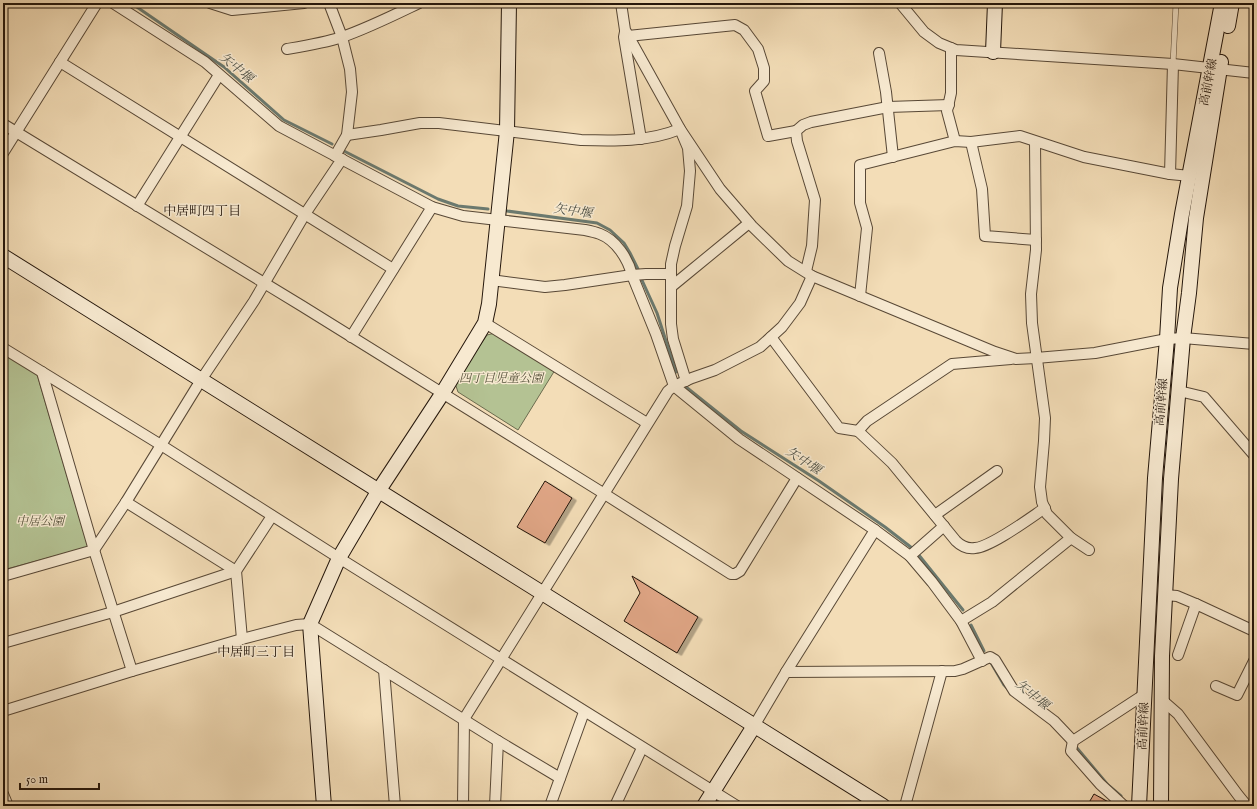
<svg xmlns="http://www.w3.org/2000/svg" width="1257" height="809" viewBox="0 0 1257 809" font-family="'IM FELL English','Noto Serif JP',serif">
<style>
.green{fill:#b4c293;stroke:#6c6c4f}
.lines{fill:none;stroke-linecap:round;stroke-linejoin:round}
.stream{stroke:#6b796e;stroke-width:3}
.building{fill:#e0a686;stroke:#24160b;filter:url(#shadow)}
.lane-casing{stroke:#584836;stroke-width:6}
.street-casing{stroke:#584836;stroke-width:12}
.secondary-casing{stroke:#24160b;stroke-width:16}
.lane{stroke:#f7e9d0;stroke-width:5}
.street{stroke:#f7e9d0;stroke-width:10}
.secondary{stroke:#f7e9d0;stroke-width:14}
.labels{text-anchor:middle;stroke-width:3;stroke-linejoin:round;paint-order:stroke}
.street-label{font-size:12px;fill:#24160b;stroke:#f7e9d0}
.park-label{font-size:12px;font-style:italic;fill:#56523b;stroke:#f7e9d0}
.water-label{font-size:13px;font-style:italic;fill:#4e5045;stroke:#f7e9d0}
.neighbourhood-label{font-size:13px;fill:#24160b;stroke:#f7e9d0}
</style>
<defs>
<filter id="shadow"><feDropShadow dx="4.5" dy="2.5" stdDeviation="0" flood-color="#0004"/></filter>
</defs>
<rect width="100%" height="100%" fill="#f3ddb7"/>
<filter id="stains"><feTurbulence type="fractalNoise" baseFrequency=".005" numOctaves="4"/><feColorMatrix values="0 0 0 0 .2 0 0 0 0 .09 0 0 0 0 .02 0 0 0 .5 -.17"/></filter>
<radialGradient id="worn" r=".72"><stop offset=".6" stop-color="#630" stop-opacity="0"/><stop offset="1" stop-color="#630" stop-opacity=".3"/></radialGradient>
<!-- green -->
<g class="green">
<polygon points="495,333 555,370 518,430 458,392 455,383 487,335"/>
<polygon points="3,353 37,374 88,547 3,570"/>
</g>
<g class="lines">
<!-- stream -->
<g class="stream">
<polyline points="131,3 224,67 284,120 332,144"/>
<polyline points="342,150 438,199 458,206 488,209"/>
<polyline points="507,211 597,223 610,230 624,243 630,253 638,269"/>
<polyline points="641,278 657,313 676,372"/>
<polyline points="686,387 741,431 819,481 885,527 912,548"/>
<polyline points="918,554 963,610"/>
<polyline points="971,625 984,651"/>
<polyline points="990,661 1004,685 1008,689"/>
<polyline points="1077,748 1108,785 1121,796"/>
</g>
</g>
<!-- building -->
<g class="building">
<polygon points="545,481 572,498 545,543 517,527"/>
<polygon points="632,576 698,617 677,653 624,621 640,593"/>
<polygon points="1094,794 1112,804 1114,806 1087,806"/>
</g>
<g class="lines">
<!-- lane casing -->
<g class="lane-casing">
<polyline id="lane" points="1173,64 1176,3"/>
</g>
<!-- street casing -->
<g class="street-casing">
<g id="street">
<path d="M 113,3 L 205,62 L 279,126 L 432,207 L 463,216 L 585,230 C 590,231 595,232 600,234 C 616,240 628,259 632,275 L 656,334 L 674,386 L 739,439 L 875,530 L 910,556 L 932,582 L 961,621 L 982,661"/>
<polyline points="210,3 232,10 304,3"/>
<polyline points="329,3 342,37 350,69 352,92 347,135 335,156"/>
<polyline points="621,3 625,30 680,129 720,189 752,226 788,261 812,276 995,352 1016,359 1036,358 1095,353 1167,339 1183,338 1254,344"/>
<polyline points="900,3 924,32 939,43 956,50 1173,64 1254,73"/>
<polyline points="625,32 624,37 641,139"/>
<polyline points="628,36 735,25 744,30 758,49 764,68 764,81 755,91 768,136 796,131"/>
<polyline points="951,48 951,93 947,111 955,141"/>
<path d="M 287,49 C 305,46 324,43 342,37 C 368,28 394,15 419,3"/>
<polyline points="879,53 886,92 893,157"/>
<polyline points="60,62 393,269"/>
<polyline points="3,124 302,306 603,493 731,574 735,574 740,571 797,478"/>
<path d="M 347,135 L 381,130 L 420,123 L 439,123 L 581,140 C 615,141 648,142 680,129 L 688,148 L 690,171 L 687,206 L 675,246 L 671,264 L 671,324 L 673,339 L 686,381"/>
<polyline points="971,142 982,189 985,236 1036,240"/>
<polyline points="1035,142 1036,250 1031,294 1032,323 1045,418 1044,441 1040,487 1042,502 1047,514 1071,538 1089,550"/>
<polyline points="3,153 97,3"/>
<polyline points="1170,174 1173,64"/>
<polyline points="137,206 219,75"/>
<polyline points="806,271 812,246 815,200 797,141 796,131 803,125 811,122 888,107 949,105"/>
<polyline points="491,280 545,287 565,285 632,275 646,274 671,274"/>
<polyline points="671,287 749,223"/>
<polyline points="860,296 867,228 860,203 860,165 955,141 971,142 1020,136 1084,157 1170,174 1190,176"/>
<polyline points="485,323 647,423"/>
<polyline points="351,337 432,207"/>
<polyline points="771,337 839,428 858,431 867,421 952,364 1011,359"/>
<polyline points="3,348 161,445 339,558 737,806"/>
<polyline points="42,372 94,550 132,671"/>
<polyline points="1179,391 1204,397 1254,455"/>
<path d="M 858,431 L 892,463 L 956,541 C 961,546 968,549 975,548 C 991,547 1030,518 1045,508"/>
<polyline points="126,502 236,571 242,639"/>
<polyline points="935,515 997,471"/>
<polyline points="910,556 944,526"/>
<polyline points="3,576 94,550 126,502 201,380 254,301 305,214 342,159"/>
<polyline points="1165,595 1177,596 1196,604"/>
<polyline points="961,621 992,602 1071,538"/>
<polyline points="3,643 113,612 236,571 272,516"/>
<polyline points="1178,655 1196,604 1254,631"/>
<polyline points="384,670 395,806"/>
<polyline points="786,672 955,671 963,669 990,657 995,660 1014,691 1054,721 1073,741"/>
<polyline points="1216,686 1237,695 1254,661"/>
<polyline points="1162,700 1178,714 1238,795 1247,806"/>
<polyline points="3,711 132,671 242,639 296,625 310,624 498,741 560,778"/>
<polyline points="754,726 786,672 875,530"/>
<polyline points="3,794 8,806"/>
<polyline points="463,806 464,719 668,391 674,386 692,378 715,370 760,347 782,327 800,303 812,276"/>
<polyline points="495,806 498,741"/>
<polyline points="550,806 584,712"/>
<polyline points="615,806 642,748"/>
<polyline points="905,806 942,671"/>
<polyline points="1124,806 1100,784 1071,751 1073,741 1145,694"/>
</g>
</g>
<!-- secondary casing -->
<g class="secondary-casing">
<g id="secondary">
<polyline points="1228,26 1232,3"/>
<polyline points="993,52 995,3"/>
<polyline points="3,256 883,806"/>
<polyline points="324,806 310,624 339,558 379,490 442,394 485,323 489,304 507,131 509,3"/>
<polyline points="704,806 754,726"/>
<polyline points="1139,806 1155,478 1167,339 1170,288 1182,214 1222,3"/>
<polyline points="1161,806 1162,656 1171,479 1183,338 1189,293 1196,218 1221,62"/>
</g>
</g>
<!-- lane -->
<use href="#lane" class="lane"/>
<!-- street -->
<use href="#street" class="street"/>
<!-- secondary -->
<use href="#secondary" class="secondary"/>
</g>
<g class="labels">
<!-- street labels -->
<g class="street-label">
<text transform="translate(1208 82) rotate(-79)" y="4">高前幹線</text>
<text transform="translate(1161 402) rotate(-85)" y="4">高前幹線</text>
<text transform="translate(1143 726) rotate(-87)" y="4">高前幹線</text>
</g>
<!-- park labels -->
<g class="park-label">
<text x="501" y="382">四丁目児童公園</text>
<text x="40" y="525">中居公園</text>
</g>
<!-- water labels -->
<g class="water-label">
<text transform="translate(237 67) rotate(39)" y="5">矢中堰</text>
<text transform="translate(573 210) rotate(8)" y="5">矢中堰</text>
<text transform="translate(804 460) rotate(33)" y="5">矢中堰</text>
<text transform="translate(1033 694) rotate(39)" y="5">矢中堰</text>
</g>
<!-- neighbourhood labels -->
<g class="neighbourhood-label">
<text x="202" y="215">中居町四丁目</text>
<text x="256" y="656">中居町三丁目</text>
</g>
</g>
<!-- margin -->
<rect width="1257" height="809" fill="none" stroke="#f3ddb7" stroke-width="16"/>
<rect x="4" y="4" width="1249" height="801" fill="none" stroke="#24160b" stroke-width="2"/>
<rect x="8" y="8" width="1241" height="793" fill="none" stroke="#24160b"/>
<!-- scale -->
<path d="M20 783v6h79v-6" fill="none" stroke="#24160b" stroke-width="2"/>
<text x="26" y="783" font-size="12" fill="#24160b" stroke="#f7e9d0" stroke-width="3" paint-order="stroke">50 m</text>
<rect width="100%" height="100%" filter="url(#stains)"/>
<rect width="100%" height="100%" fill="url(#worn)"/>
</svg>
